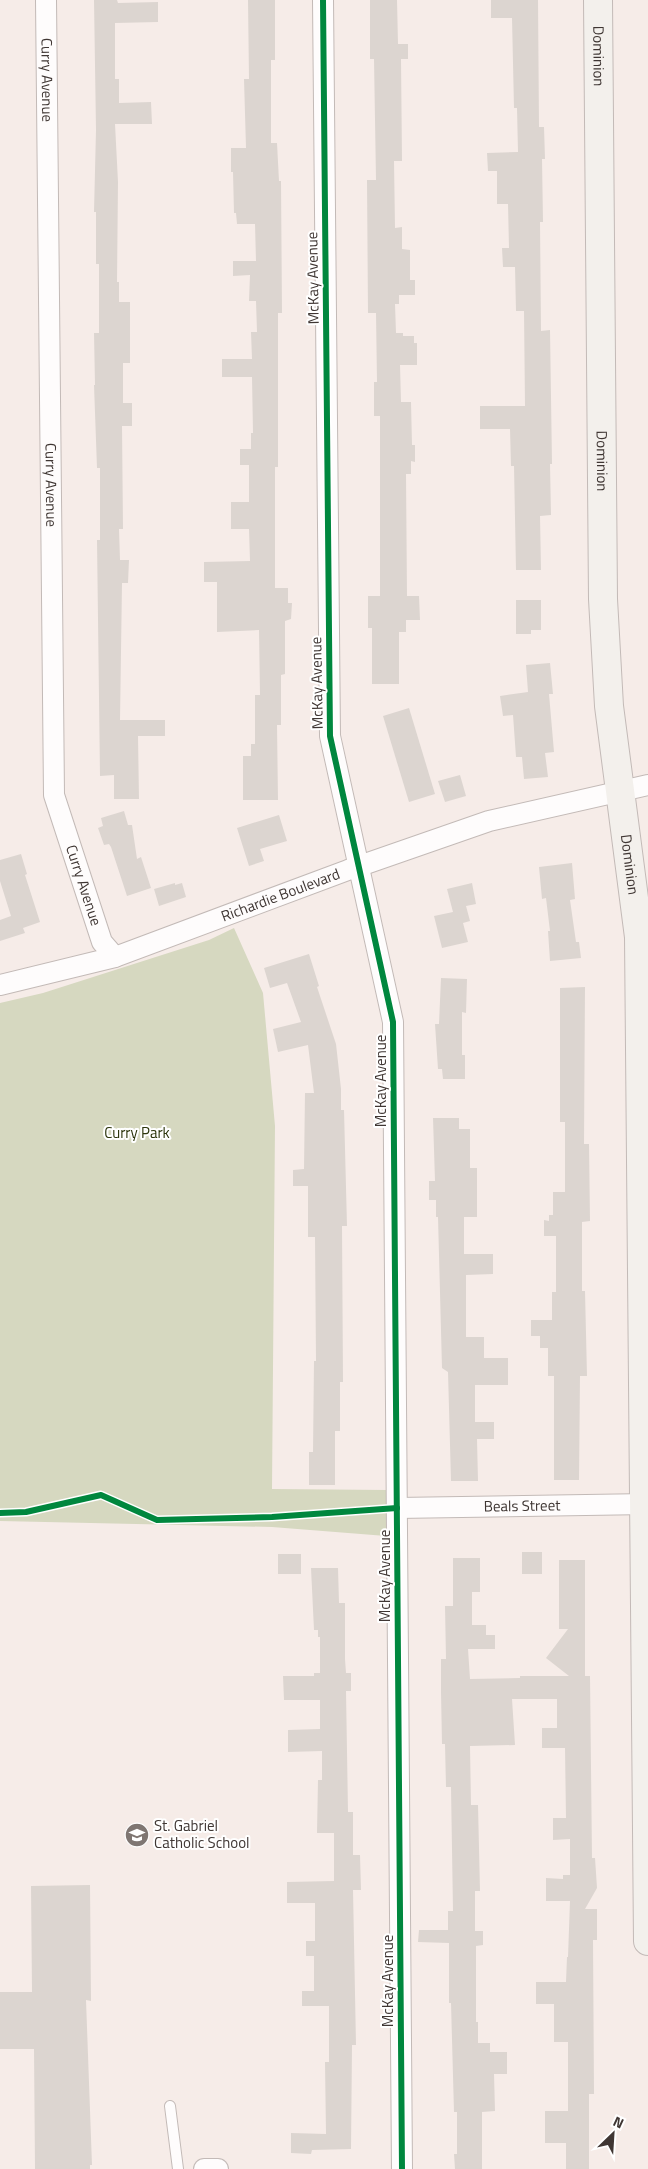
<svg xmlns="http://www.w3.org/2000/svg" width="648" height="2169" viewBox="0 0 648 2169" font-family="'Titillium Web',sans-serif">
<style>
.green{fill:#d6d8c0}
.building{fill:#dcd5d0}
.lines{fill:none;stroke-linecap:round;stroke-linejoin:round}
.lane-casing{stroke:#c3bab7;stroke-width:12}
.street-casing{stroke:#c3bab7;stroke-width:22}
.secondary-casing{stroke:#c3bab7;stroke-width:30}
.lane{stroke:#fefcfc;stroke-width:10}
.street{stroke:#fefcfc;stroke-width:20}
.secondary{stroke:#f3f0ec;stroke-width:28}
.cycleway-casing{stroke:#fff;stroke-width:9}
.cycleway{stroke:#00873e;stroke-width:6}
.labels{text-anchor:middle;stroke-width:4;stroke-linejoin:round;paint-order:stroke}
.street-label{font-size:15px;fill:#3f3633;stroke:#fff}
.park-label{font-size:15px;fill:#2b340b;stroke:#fff}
.poi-label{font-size:15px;fill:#3f3633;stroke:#fff;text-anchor:start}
</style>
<rect width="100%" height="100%" fill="#f6ece8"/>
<!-- green -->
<polygon class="green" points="234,928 263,993 275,1126 272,1489 388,1490 386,1536 272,1527 0,1521 0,1003 43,993 209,940"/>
<!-- building -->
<g class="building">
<polygon points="94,0 117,0 118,3 158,2 158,22 115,23 115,79 119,79 119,103 151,102 152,124 115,124 118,182 117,282 119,282 119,302 130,302 130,363 123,363 123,403 132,403 132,426 122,426 123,529 119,529 120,560 129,560 128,583 122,583 120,720 165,720 165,736 138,736 139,799 114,799 114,775 100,776 97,540 100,540 100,468 97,468 94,385 95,385 94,333 99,333 99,264 96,264 96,212 94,212 96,130"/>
<polygon points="248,0 275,0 275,60 271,60 271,143 277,143 279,181 281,181 282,313 278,313 278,467 275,467 275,588 288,588 288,603 292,603 291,619 285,621 285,674 281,675 281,725 277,725 278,800 243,800 243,756 251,756 251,744 255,744 255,695 260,695 259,630 217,632 217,582 204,582 204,562 250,561 249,529 231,529 231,502 249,502 249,465 240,465 240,449 251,449 251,433 253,433 252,377 222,377 222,359 252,359 251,332 257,332 256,301 249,301 250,275 233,276 233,261 256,261 255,224 237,224 236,213 234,213 233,172 231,172 231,148 246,148 244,79 249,79"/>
<polygon points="370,0 397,0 398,44 408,44 408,59 401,59 402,161 394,161 395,228 402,227 402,249 410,250 410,280 415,280 415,295 399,295 399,304 395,304 396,333 403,333 403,336 414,336 414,343 417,343 417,365 400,365 401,402 411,402 412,445 415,445 415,462 411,461 411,474 406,474 407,596 419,596 420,620 406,620 406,632 399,632 399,684 372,684 372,628 368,628 368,596 380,596 380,416 374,416 374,382 377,382 376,313 368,313 367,180 376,180 374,59 370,59"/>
<polygon points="491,0 538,0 539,127 544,127 545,159 542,159 543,222 540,222 541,331 550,330 552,464 550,464 551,515 540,516 541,570 516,570 514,466 511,466 510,429 480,429 480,406 525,406 524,311 516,311 515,267 503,267 502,248 509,248 508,204 497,204 497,171 488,171 487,153 518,152 517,108 514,108 512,18 491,18"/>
<polygon points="516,600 541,600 541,630 531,630 531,634 516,634"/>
<polygon points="550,663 553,694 549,694 554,752 545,753 548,777 524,779 522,757 516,757 513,715 503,716 500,696 528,692 526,665"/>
<polygon points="409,708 435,794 409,802 383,716"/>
<polygon points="460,775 466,796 445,802 438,781"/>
<polygon points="124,811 128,825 132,825 137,859 141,857 151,888 127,896 111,847 109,844 104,845 98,828 103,826 101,818"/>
<polygon points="279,815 287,841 260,849 264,861 249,866 237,828"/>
<polygon points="21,854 27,874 25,875 40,922 23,928 25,933 0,941 0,920 11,916 0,881 0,860"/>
<polygon points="572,863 575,899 570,900 576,942 579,942 581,958 550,961 548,931 550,931 546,898 542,899 539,867"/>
<polygon points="175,883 175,885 182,883 186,897 159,906 154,889"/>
<polygon points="472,883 476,904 466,906 470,921 463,923 468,942 442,948 434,916 453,912 447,889"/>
<polygon points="309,954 319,986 317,987 336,1044 341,1089 341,1110 344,1110 347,1226 342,1226 343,1382 340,1382 340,1431 335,1431 335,1485 309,1485 309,1452 313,1452 314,1361 316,1361 315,1237 308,1237 308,1186 293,1186 293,1170 304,1169 305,1093 314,1093 308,1045 278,1052 273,1029 301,1022 287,983 270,988 264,968"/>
<polygon points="441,978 467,979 466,1013 462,1012 462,1055 465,1055 465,1079 443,1079 442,1069 438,1069 435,1024 439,1024"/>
<polygon points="585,987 584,1144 589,1144 590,1221 582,1222 582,1291 585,1291 587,1376 580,1376 579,1480 554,1480 554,1376 548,1376 548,1348 540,1348 540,1336 531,1336 531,1320 552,1320 552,1292 556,1292 556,1236 544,1236 544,1220 549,1221 549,1215 553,1215 553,1192 565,1192 565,1122 560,1122 560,988"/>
<polygon points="433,1118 459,1118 459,1129 470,1129 470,1168 477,1168 477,1217 464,1217 464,1254 493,1254 493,1274 466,1275 466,1337 484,1337 484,1358 508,1358 508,1385 475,1385 475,1422 494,1422 494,1439 477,1439 478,1481 451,1481 448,1372 442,1368 438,1217 436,1217 436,1200 429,1200 429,1181 435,1181"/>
<rect x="522" y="1552" width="20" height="22"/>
<rect x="278" y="1554" width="23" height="20"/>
<polygon points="453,1558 480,1558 480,1592 472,1592 472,1625 486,1625 486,1635 495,1635 495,1649 468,1649 470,1679 520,1678 520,1676 569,1676 546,1658 568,1629 559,1629 559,1560 585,1560 585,1676 590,1676 592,1858 595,1858 597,1888 585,1909 597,1909 597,1940 593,1940 594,2094 589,2094 589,2169 566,2169 566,2143 545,2143 545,2111 568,2111 568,2042 554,2042 554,2004 536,2004 536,1982 566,1982 567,1957 568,1957 570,1901 546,1901 546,1878 563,1879 563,1875 570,1875 570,1839 553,1840 553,1818 566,1818 565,1748 542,1748 542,1728 557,1728 557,1699 512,1699 515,1745 470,1746 471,1805 478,1805 480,1891 475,1891 475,1931 483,1931 483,1945 476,1946 476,2022 478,2022 478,2043 490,2043 490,2052 507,2052 507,2074 494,2074 495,2111 482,2112 482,2169 455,2169 454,2154 457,2154 457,2112 454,2112 451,2003 449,2003 449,1943 418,1942 419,1930 448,1930 448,1911 453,1911 451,1787 446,1787 445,1744 442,1744 441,1692 441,1659 446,1659 445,1606 453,1606"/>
<polygon points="311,1568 338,1568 339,1603 345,1603 345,1659 346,1673 351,1673 351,1691 346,1691 348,1812 353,1812 353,1855 360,1855 361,1890 353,1890 356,2045 352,2045 351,2149 312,2150 311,2154 291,2153 291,2133 326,2134 325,2062 329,2062 329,2006 302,2006 302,1991 314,1991 314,1956 306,1956 306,1941 315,1941 315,1903 287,1903 287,1882 334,1881 334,1833 317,1833 318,1780 322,1780 322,1751 288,1752 288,1730 320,1729 320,1700 284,1700 283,1676 314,1676 314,1673 320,1673 320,1637 318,1637 318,1630 314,1630"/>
<polygon points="90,1885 91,2001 86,2000 92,2165 90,2165 90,2169 35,2169 34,2049 0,2049 0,1992 32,1992 31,1886"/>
</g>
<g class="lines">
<!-- lane casing -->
<g class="lane-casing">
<polyline id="lane" points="170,2106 178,2169"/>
</g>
<!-- street casing -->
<g class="street-casing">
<g id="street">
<path id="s1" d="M 46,0 L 54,795 L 102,942 L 115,957"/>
<polyline points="323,0 330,736 393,1022 402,2169"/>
<path id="s2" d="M 0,985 L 115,957 L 348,870 L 489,821 L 648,785"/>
<path id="s3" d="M 397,1508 L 648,1504"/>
<polyline points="204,2169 218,2169"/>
</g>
</g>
<!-- secondary casing -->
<g class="secondary-casing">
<g id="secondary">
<path id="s4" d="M 598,0 L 603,599 L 609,706 L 639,937 L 648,1941"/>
</g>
</g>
<!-- lane -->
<use href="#lane" class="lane"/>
<!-- street -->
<use href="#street" class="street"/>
<!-- secondary -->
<use href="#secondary" class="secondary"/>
<!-- cycleway casing -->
<g class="cycleway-casing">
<g id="cycleway">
<polyline points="323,0 330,736 393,1022 402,2169"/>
<polyline points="0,1513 26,1512 101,1495 157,1520 272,1517 397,1508"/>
</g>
</g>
<!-- cycleway -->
<use href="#cycleway" class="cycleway"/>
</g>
<!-- icons -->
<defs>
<g id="school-disc" transform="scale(1.25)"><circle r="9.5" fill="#7f7672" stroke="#fff"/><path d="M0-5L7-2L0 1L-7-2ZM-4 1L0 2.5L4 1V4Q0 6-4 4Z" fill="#fff"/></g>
</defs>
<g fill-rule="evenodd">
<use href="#school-disc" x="137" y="1835"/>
</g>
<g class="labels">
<!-- street labels -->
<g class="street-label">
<text dy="5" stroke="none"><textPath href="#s4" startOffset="56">Dominion</textPath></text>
<text dy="5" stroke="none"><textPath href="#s1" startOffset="80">Curry Avenue</textPath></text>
<text transform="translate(313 278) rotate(-91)" y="5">McKay Avenue</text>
<text dy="5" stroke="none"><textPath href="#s4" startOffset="461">Dominion</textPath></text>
<text dy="5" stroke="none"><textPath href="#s1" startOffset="485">Curry Avenue</textPath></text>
<text transform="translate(317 683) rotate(-91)" y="5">McKay Avenue</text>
<text dy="5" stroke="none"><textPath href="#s4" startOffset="866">Dominion</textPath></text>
<text dy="5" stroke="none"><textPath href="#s1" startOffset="890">Curry Avenue</textPath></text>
<text dy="5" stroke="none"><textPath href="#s2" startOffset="295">Richardie Boulevard</textPath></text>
<text transform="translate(381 1081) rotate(-90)" y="5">McKay Avenue</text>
<text dy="5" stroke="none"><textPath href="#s3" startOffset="125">Beals Street</textPath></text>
<text transform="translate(385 1576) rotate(-90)" y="5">McKay Avenue</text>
<text transform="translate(388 1981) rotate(-90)" y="5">McKay Avenue</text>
</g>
<!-- park labels -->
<g class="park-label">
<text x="137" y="1138">Curry Park</text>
</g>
<!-- poi labels -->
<g class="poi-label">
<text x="154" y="1831">St. Gabriel<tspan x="154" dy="17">Catholic School</tspan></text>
</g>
</g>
<!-- north arrow -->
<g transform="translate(613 2134) rotate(25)" stroke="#ffffff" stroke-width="4" paint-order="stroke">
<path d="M0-4L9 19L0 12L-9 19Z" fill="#3f3633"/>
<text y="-8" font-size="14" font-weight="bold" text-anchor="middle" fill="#3f3633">N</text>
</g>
</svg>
